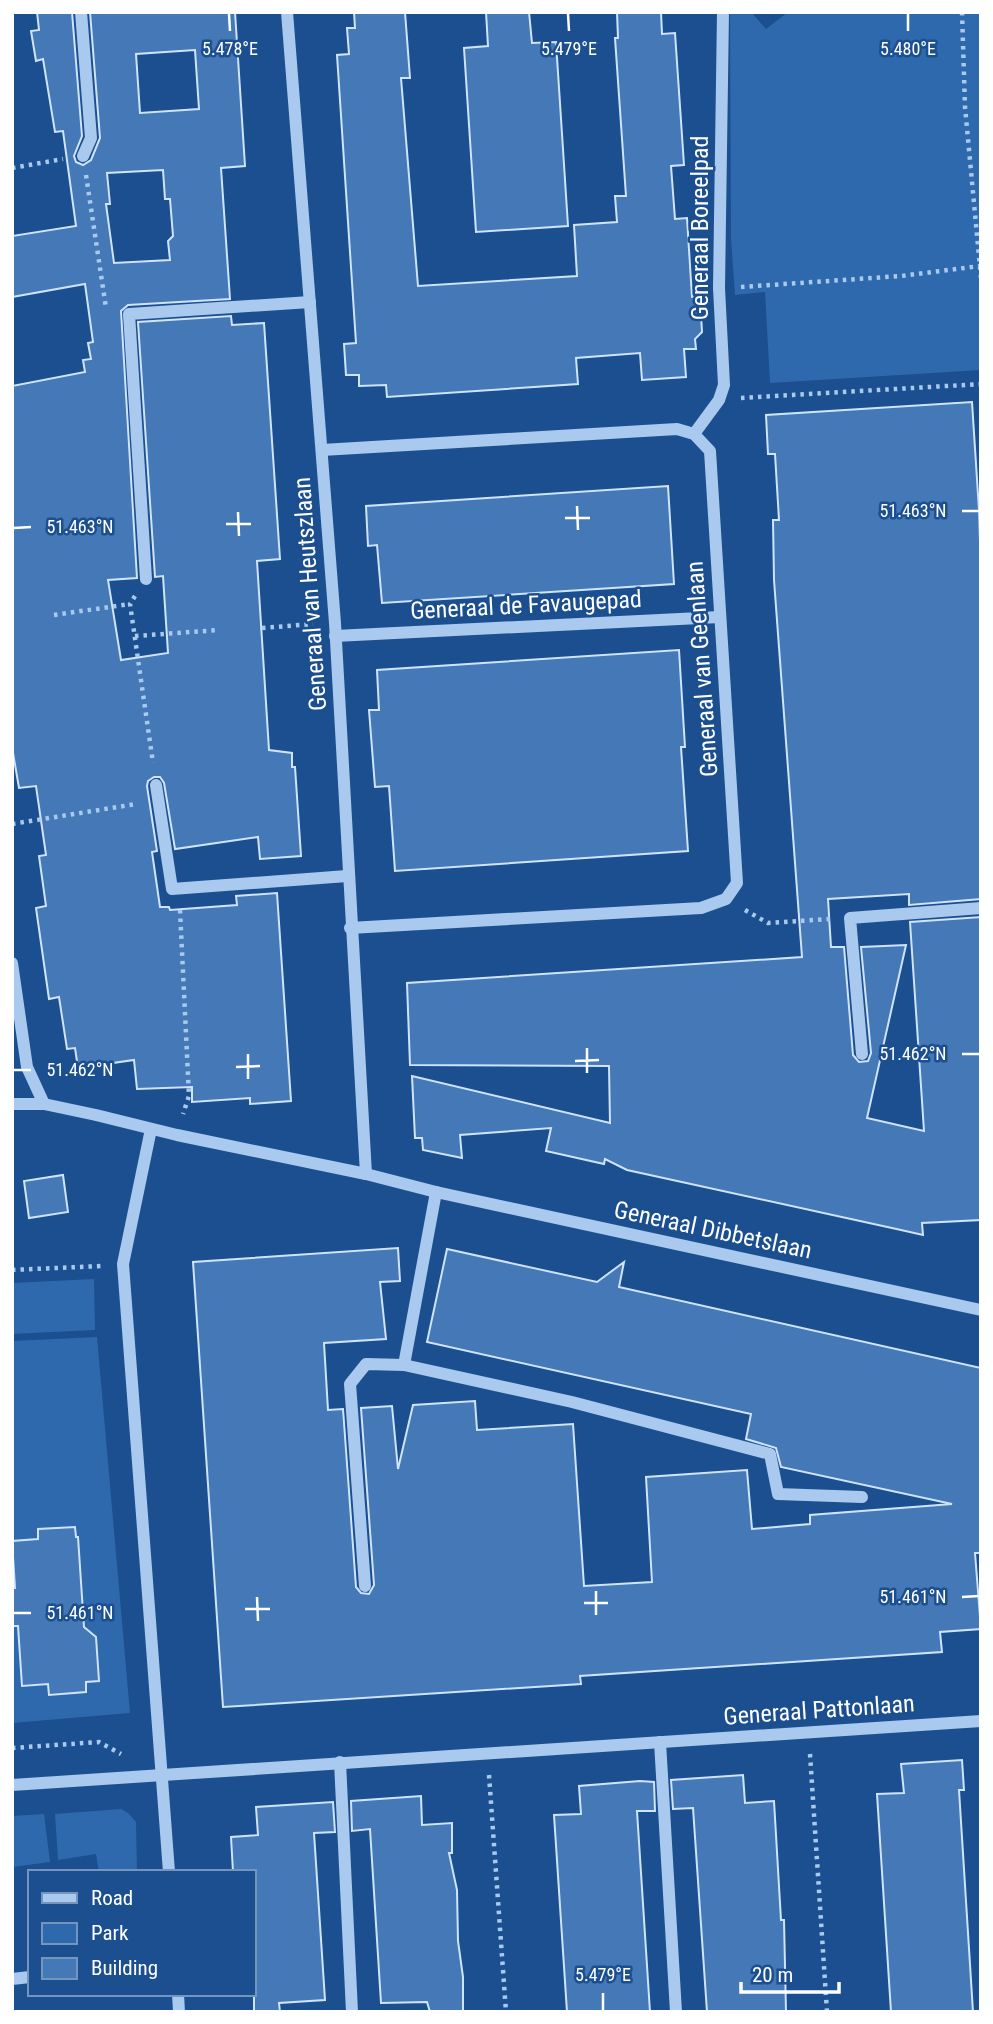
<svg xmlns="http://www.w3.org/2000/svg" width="993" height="2024" viewBox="0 0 993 2024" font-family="'Roboto Condensed',sans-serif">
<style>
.green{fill:#2e69ad}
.building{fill:#4478b7;stroke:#cfe3fa;stroke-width:2;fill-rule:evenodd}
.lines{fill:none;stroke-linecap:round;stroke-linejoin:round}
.path{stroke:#a9c9ee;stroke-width:4.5;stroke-dasharray:3.5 5;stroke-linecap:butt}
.minor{stroke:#a9c9ee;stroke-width:12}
.ticks{fill:none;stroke:#fff;stroke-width:2.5}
.labels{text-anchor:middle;stroke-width:5;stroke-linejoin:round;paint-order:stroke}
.street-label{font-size:24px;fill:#fff;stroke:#1b4f8f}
.ticks-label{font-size:18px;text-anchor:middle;fill:#fff;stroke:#1b4f8f;stroke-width:5;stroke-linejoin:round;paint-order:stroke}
</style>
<rect width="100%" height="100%" fill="#1b4f8f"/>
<!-- green -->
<g class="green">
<polygon points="730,12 751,12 766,29 788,12 981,12 981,370 770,383 765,292 735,295 731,239"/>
<polygon points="94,1279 95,1330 12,1334 12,1283"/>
<polygon points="97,1337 130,1713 12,1723 12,1341"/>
<polygon points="121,1809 128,1813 136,1822 137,1872 99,1872 96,1854 58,1860 55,1814"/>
<polygon points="44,1814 50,1862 12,1867 12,1816"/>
</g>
<!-- building -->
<g class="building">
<path d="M 37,12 L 72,12 L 82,136 L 74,156 L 76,162 L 83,165 L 91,160 L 100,138 L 90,12 L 235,12 L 245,166 L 221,168 L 230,299 L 128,305 L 121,311 L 137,578 L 108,580 L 121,660 L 168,653 L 163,576 L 155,577 L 138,322 L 231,316 L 232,325 L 264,323 L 280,559 L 257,561 L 269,750 L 292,753 L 292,767 L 295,767 L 301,856 L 260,859 L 258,837 L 175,849 L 164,783 L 160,777 L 154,777 L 148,781 L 147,786 L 157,851 L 152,852 L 160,907 L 169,907 L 170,910 L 237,905 L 236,896 L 277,893 L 291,1101 L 250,1104 L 250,1098 L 192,1102 L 192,1087 L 137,1089 L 134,1060 L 78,1068 L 75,1048 L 67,1049 L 59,997 L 49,999 L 36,908 L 46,906 L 39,856 L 46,855 L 36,786 L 19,788 L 12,747 L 12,386 L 85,372 L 83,360 L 91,359 L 88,343 L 93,342 L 85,284 L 12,297 L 12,236 L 76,226 L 63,131 L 55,132 L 43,59 L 36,61 L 31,31 L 39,30 ZM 195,50 L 199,109 L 140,113 L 136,54 ZM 163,170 L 165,199 L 170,199 L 173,236 L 168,241 L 170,260 L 114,263 L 106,204 L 110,204 L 107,173 Z"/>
<polygon points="354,12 405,12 410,78 401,78 418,286 577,276 574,225 617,222 615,196 626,196 615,38 618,38 617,12 661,12 662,34 675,33 684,165 671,166 675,219 687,218 692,297 700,296 702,332 695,339 696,349 684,349 686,377 642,380 640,353 576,358 578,384 387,397 386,385 359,386 359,375 346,375 344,344 356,343 337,55 349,54 347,28 355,28"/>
<polygon points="486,12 529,12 532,43 556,42 568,226 476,232 464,48 488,46"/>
<polygon points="972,402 979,510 981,572 981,899 909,905 909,894 828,899 831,947 844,947 853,1055 859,1062 868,1061 871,1053 861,947 906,945 867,1118 924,1131 910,922 981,917 981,1220 922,1223 923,1235 901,1230 627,1170 605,1159 604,1164 546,1151 551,1128 460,1135 462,1158 423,1150 422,1138 415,1138 412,1076 610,1123 609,1066 410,1065 407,983 802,957 774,580 773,520 779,520 775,454 768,454 766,415"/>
<polygon points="668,486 674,584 382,603 377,545 368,546 366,506"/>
<polygon points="679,650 685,747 681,747 688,851 395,871 389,786 375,787 369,710 379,710 377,670"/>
<polygon points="63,1175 68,1212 29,1218 24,1181"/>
<polygon points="398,1248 400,1281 380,1282 386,1339 324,1343 328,1410 343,1409 356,1587 361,1593 369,1594 374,1585 361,1408 392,1406 398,1469 413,1405 475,1401 477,1430 573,1424 584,1586 652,1582 646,1477 747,1470 752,1529 810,1524 810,1515 952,1504 781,1467 776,1448 746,1439 751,1414 427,1342 447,1249 597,1282 624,1262 619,1287 981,1368 981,1553 975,1553 981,1629 940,1632 942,1652 580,1676 581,1684 223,1707 193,1262"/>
<polygon points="75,1527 76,1537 78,1537 84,1627 96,1637 99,1681 86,1682 86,1692 49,1695 48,1684 22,1686 18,1626 12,1626 12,1588 15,1588 12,1541 38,1539 38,1529"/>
<polygon points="962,1760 964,1790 959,1790 973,2012 891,2012 877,1794 904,1793 901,1764"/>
<polygon points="743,1775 745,1803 774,1801 781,1920 784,1920 786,2012 707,2012 693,1808 673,1809 671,1780"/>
<polygon points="640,1781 654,1782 655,1811 637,1811 650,2012 567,2012 554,1815 581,1814 579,1786"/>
<polygon points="421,1796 422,1825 452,1823 452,1853 449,1853 457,1890 458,1941 463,1977 463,2012 430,2012 427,2002 381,2003 370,1829 352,1831 351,1801"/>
<polygon points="333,1802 335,1832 314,1833 325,2000 279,2003 280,2012 254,2012 254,1872 233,1872 231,1837 258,1835 256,1807"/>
</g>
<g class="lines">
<!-- path -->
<g class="path">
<polyline points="962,12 965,107 981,278"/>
<polyline points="12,168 63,159"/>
<polyline points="86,175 106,308"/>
<polyline points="741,287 901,276 980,266"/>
<polyline points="741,398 981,384"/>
<polyline points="135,596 130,604 153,763"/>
<polyline points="54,615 130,604"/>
<polyline points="12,621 13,621"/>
<polyline points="262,628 313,624"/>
<polyline points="135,636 219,630"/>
<polyline points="12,824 136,804"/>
<polyline points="180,910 189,1096 183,1114"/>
<polyline points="745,910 768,923 830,919"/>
<polyline points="12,1270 101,1266"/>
<polyline points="12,1748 99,1742 121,1754"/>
<polyline points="810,1754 827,2012"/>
<polyline points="489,1775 506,2012"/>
</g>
<!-- minor -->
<g class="minor">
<polyline points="81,12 91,138 83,156"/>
<polyline points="287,12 335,623 366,1174"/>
<polyline points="694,434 719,400 724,385 719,288 723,12"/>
<polyline points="322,450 677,429 694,434 710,451 737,883 726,899 701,908 350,928"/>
<polyline points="146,579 129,314 310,302"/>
<polyline points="335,636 720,617"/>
<polyline points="156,785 172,889 347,876"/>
<polyline points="12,963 27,1067 44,1104"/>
<polyline points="862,1054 850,918 981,908"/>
<polyline points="12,1104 44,1104 96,1115 177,1135 366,1174 436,1192 981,1310"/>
<polyline points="151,1129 123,1264 169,1872"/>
<polyline points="404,1365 436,1192"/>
<polyline points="365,1586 350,1384 366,1364 404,1365 572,1402 770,1454 778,1494 862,1497"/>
<polyline points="660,1742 676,2012"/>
<polyline points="340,1762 352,2012"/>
<polyline points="12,1785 981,1721"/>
<polyline points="12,1979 30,1977"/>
<polyline points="178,1994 179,2012"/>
</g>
</g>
<!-- ticks -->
<path class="ticks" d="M 229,14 L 230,31M 568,14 L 569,31M 908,14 L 908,31M 577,506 L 578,530M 962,511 L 979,511M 238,512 L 239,536M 565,518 L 590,518M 226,524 L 251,524M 14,528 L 31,527M 587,1048 L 587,1073M 248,1054 L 248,1079M 962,1054 L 979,1054M 575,1061 L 599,1060M 236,1067 L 260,1066M 14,1070 L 31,1070M 596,1591 L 596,1615M 257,1597 L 258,1621M 962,1597 L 979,1596M 584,1603 L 608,1603M 245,1609 L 270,1609M 14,1613 L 31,1613M 603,1993 L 603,2010"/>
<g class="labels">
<!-- street labels -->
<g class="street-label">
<text transform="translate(700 228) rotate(-90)" y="8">Generaal Boreelpad</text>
<text transform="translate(310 594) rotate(-94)" y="8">Generaal van Heutszlaan</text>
<text transform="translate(526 605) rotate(-3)" y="8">Generaal de Favaugepad</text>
<text transform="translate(702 669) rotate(-94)" y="8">Generaal van Geenlaan</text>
<text transform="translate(713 1230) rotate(12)" y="8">Generaal Dibbetslaan</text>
<text transform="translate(819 1710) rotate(-4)" y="8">Generaal Pattonlaan</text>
</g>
</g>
<g class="ticks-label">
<text x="230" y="55">5.478°E</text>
<text x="569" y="55">5.479°E</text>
<text x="908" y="55">5.480°E</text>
<text x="913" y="517">51.463°N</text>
<text x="80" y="533">51.463°N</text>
<text x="913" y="1060">51.462°N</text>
<text x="80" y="1076">51.462°N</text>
<text x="913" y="1603">51.461°N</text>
<text x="80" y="1619">51.461°N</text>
<text x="603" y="1981">5.479°E</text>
</g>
<!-- border -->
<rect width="993" height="2024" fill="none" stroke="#ffffff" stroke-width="28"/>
<!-- legend -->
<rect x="28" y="1870" width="228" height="126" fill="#1b4f8f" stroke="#7695bc" stroke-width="2"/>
<rect x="42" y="1893" width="35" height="10" fill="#a9c9ee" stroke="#7695bc" stroke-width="2"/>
<text x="91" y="1905" font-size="21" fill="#ffffff">Road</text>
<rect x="42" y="1923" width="35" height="21" fill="#2e69ad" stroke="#7695bc" stroke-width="2"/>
<text x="91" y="1940" font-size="21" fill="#ffffff">Park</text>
<rect x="42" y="1958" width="35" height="21" fill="#4478b7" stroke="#7695bc" stroke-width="2"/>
<text x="91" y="1975" font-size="21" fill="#ffffff">Building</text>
<!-- scale -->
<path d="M741 1982v10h98v-10" fill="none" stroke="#ffffff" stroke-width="3.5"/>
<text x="752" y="1982" font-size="21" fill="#ffffff" stroke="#1b4f8f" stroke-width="5" paint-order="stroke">20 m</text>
</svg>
